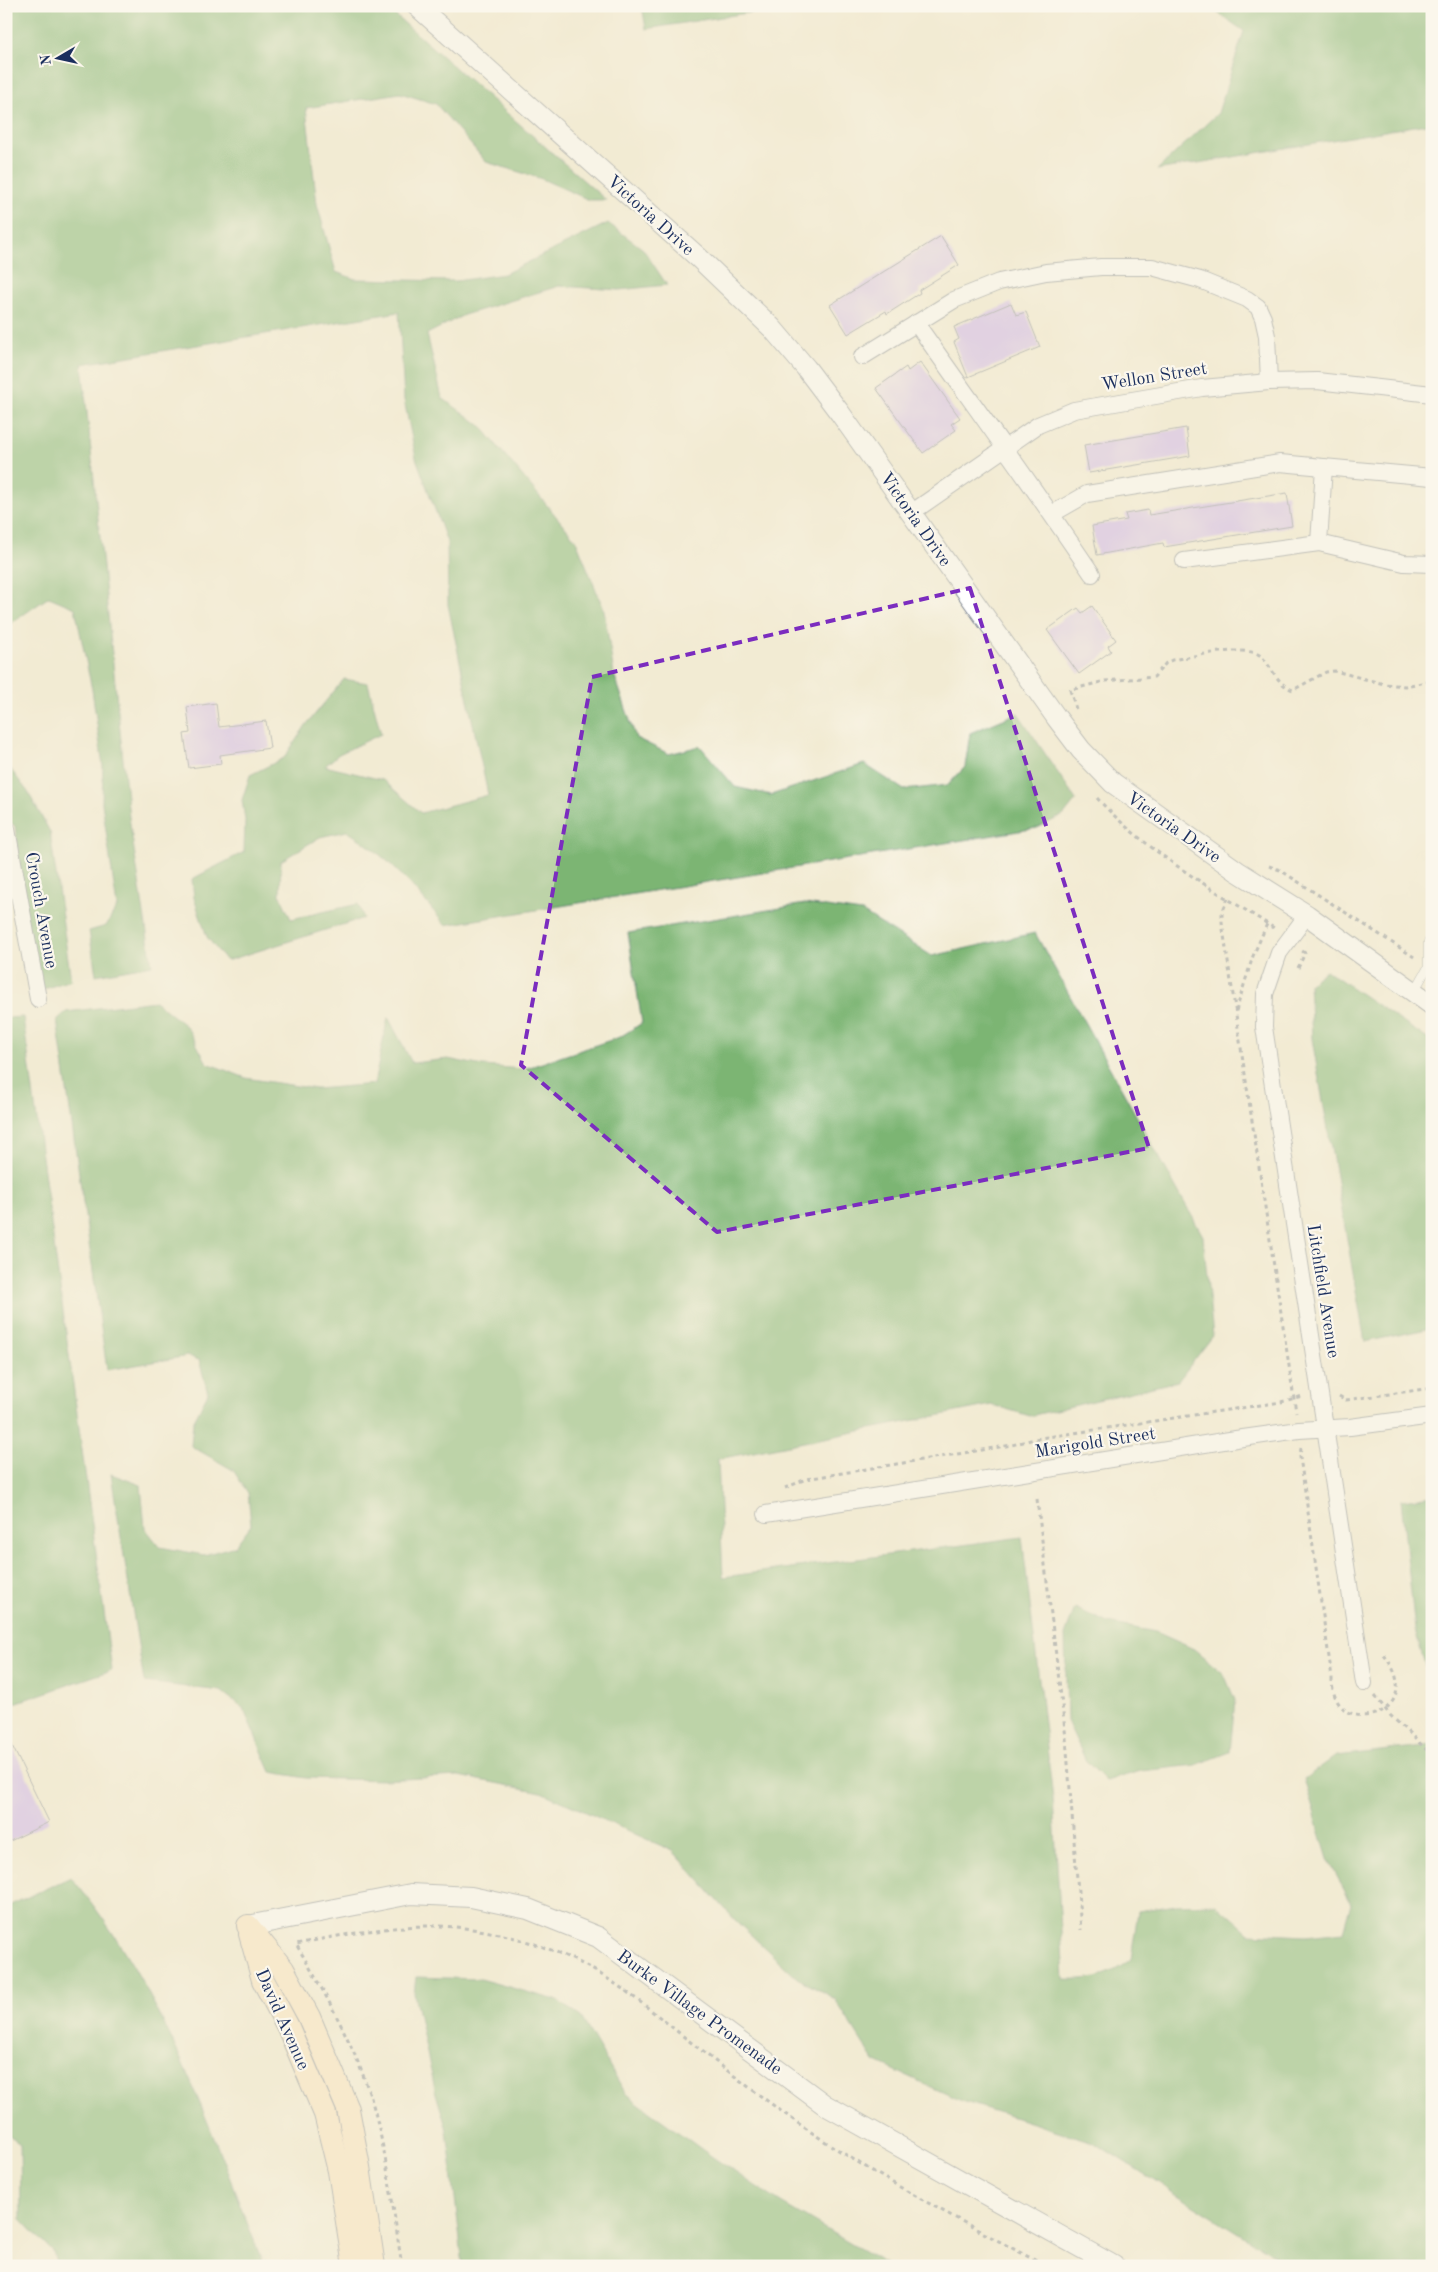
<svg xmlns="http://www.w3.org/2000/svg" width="1438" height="2272" viewBox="0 0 1438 2272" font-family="'Old Standard TT',serif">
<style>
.forest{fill:#7bb573;stroke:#4b7268}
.building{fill:#ccb2f1}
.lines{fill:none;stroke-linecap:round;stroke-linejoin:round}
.service-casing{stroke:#868d98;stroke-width:9}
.minor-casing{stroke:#868d98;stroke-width:18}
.tertiary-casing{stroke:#868d98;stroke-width:22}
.secondary-casing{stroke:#868d98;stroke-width:24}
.path{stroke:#868d98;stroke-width:3;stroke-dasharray:4 4;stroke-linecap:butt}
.service{stroke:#fff;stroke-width:8}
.minor{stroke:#fff;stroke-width:16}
.tertiary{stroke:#fff;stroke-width:20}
.secondary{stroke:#fce6c4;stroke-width:22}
.marked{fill:none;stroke:#7b2cbf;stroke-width:4;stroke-dasharray:10 6;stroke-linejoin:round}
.labels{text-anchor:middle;stroke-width:4.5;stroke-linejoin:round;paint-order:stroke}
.street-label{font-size:18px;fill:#1b2f5e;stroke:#fbf7ec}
</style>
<rect width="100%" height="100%" fill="#fbf7ec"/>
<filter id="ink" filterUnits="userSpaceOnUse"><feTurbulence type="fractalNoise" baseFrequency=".02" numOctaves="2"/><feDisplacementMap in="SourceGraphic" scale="10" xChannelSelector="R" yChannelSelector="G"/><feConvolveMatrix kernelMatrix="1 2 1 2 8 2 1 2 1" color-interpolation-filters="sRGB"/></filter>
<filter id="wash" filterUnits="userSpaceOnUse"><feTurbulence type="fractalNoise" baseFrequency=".0096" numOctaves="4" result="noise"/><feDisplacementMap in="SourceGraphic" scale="20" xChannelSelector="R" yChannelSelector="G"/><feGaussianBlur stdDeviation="1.12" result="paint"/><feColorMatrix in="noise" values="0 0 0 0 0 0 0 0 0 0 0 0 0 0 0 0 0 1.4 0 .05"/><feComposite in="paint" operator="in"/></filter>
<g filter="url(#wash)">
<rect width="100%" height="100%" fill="#f2ebd3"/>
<!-- forest -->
<g class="forest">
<path d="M 6,6 L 385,6 L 606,200 L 589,200 L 542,179 L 486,162 L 436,104 L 400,93 L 306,108 L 317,204 L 336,272 L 355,279 L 456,281 L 504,274 L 608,223 L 643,249 L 667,285 L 619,290 L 559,286 L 464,315 L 427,334 L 442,398 L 479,424 L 576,540 L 604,610 L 614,674 L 636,738 L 669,754 L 700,746 L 735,787 L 771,795 L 864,764 L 904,790 L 948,785 L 965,767 L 970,733 L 1018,713 L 1076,800 L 1064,815 L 1037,828 L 445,925 C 415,888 387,855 347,831 L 320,837 L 281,861 L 280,895 L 291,919 L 358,904 L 364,918 L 226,961 L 207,937 L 194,898 L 192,879 L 244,852 L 245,820 L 242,800 L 250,775 L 284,758 L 306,725 L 344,679 L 368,683 L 381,734 L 339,754 L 325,766 L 383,780 L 421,813 L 488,795 L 448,605 L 447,542 L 416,458 L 404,400 L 399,312 L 82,364 L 129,817 L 152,965 L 96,975 L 89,931 L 106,926 L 117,907 L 102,803 L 103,766 L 92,690 L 75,608 L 49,597 L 7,626 L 6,634 Z"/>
<polygon points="642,6 791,6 646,29"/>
<polygon points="1208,6 1432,6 1432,123 1157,170 1218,113 1244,31"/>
<polygon points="6,763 28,792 50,832 71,980 35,992 15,826 6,819"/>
<path d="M 805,904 L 862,912 L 932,956 L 1035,933 L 1203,1236 L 1213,1336 L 1178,1381 L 1030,1416 L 992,1405 L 718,1459 L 723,1577 L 1022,1537 L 1053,1798 L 1064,1979 C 1091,1980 1109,1977 1131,1959 L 1138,1911 L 1176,1905 L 1216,1904 L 1249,1933 L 1306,1936 L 1343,1932 L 1351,1903 L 1328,1859 L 1304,1779 L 1336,1756 L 1432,1745 L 1432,2266 L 1291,2266 L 1093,2142 L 962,2101 L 874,2061 L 835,1999 L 797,1978 L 736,1921 L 673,1851 L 541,1792 L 459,1776 L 384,1780 L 306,1778 L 271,1772 L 243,1708 L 221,1691 L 144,1682 L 111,1474 L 141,1485 L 145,1528 L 160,1547 L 204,1555 L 235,1546 L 251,1525 L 248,1493 L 233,1470 L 191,1446 L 193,1422 L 208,1393 L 199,1360 L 188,1356 L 107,1370 L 57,1020 L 66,1012 L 155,1001 L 187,1027 L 207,1063 L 246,1078 L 316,1089 L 374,1084 L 388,1017 L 412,1063 L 448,1059 L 483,1066 L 524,1069 L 620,1037 L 642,1023 L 628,933 Z"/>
<polygon points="1326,970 1432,1042 1432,1328 1365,1342 1312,1039 1309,984"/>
<polygon points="23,1017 112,1670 6,1706 6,1018"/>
<polygon points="1432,1496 1432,1689 1415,1630 1401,1500"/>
<polygon points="1075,1608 1108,1623 1156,1632 1194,1649 1224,1674 1235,1700 1230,1752 1196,1765 1141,1771 1106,1781 1086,1761 1067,1721 1065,1635"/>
<path d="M 71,1877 C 163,1986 209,2128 261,2258 L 262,2266 L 57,2266 L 53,2252 L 21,2219 L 20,2144 L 6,2134 L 6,1907 Z"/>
<polygon points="416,1977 480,1979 556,2000 581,2017 626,2094 711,2156 781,2203 889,2266 463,2266 447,2130 435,2090 414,1993"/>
</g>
<g id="blocks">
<!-- building -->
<g class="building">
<polygon points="941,236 959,265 919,290 920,293 887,314 886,311 848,334 830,305"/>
<polygon points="1011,303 1016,315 1026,312 1040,347 968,377 954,342 959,339 954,327"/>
<polygon points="920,362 960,418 951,424 956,430 923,453 876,388 906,367 908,371"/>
<polygon points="1186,428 1190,456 1089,473 1084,445"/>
<polygon points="1287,493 1292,526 1164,547 1163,543 1097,555 1092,526 1127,520 1125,514 1148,510 1149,515"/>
<polygon points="1092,606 1116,640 1108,646 1111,651 1079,674 1047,630 1078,608 1082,613"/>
<polygon points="216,703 219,727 266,721 270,748 220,755 221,764 189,768 184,734 190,733 187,707"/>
<polygon points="6,1733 49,1822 6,1843"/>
</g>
</g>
</g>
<g filter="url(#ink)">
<use href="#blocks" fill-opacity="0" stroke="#868d98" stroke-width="1"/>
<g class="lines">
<!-- service casing -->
<g class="service-casing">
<polyline id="service" points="1414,992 1428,967 1428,942"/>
</g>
<!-- minor casing -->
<g class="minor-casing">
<g id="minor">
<path d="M 916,323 C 975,407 1035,489 1092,574"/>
<polyline points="862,357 954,300 999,282 1046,272 1101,267 1152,267 1200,280 1247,299 1258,307 1263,318 1267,336 1269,382"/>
<polyline points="911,513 1038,425 1074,410 1202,388 1269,382 1317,381 1432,394"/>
<polyline points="1052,514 1087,494 1280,463 1432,477"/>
<polyline points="1319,543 1324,467"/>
<polyline points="1184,561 1319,543 1404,563 1432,564"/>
<polyline points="7,829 38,999"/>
<polyline points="1307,915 1279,953 1265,994 1264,1027 1364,1683"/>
<polyline points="766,1514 1236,1439 1299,1430 1350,1427 1432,1416"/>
</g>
</g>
<!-- tertiary casing -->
<g class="tertiary-casing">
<g id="tertiary">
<polyline points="417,6 699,258 772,328 806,368 840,413 1056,717 1081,750 1113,783 1237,871 1307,915 1432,1005"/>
<polyline points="248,1926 411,1894 471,1897 528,1909 598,1937 825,2105 1114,2266"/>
</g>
</g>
<!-- secondary casing -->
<g class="secondary-casing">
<g id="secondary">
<polyline points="248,1926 283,1969 309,2017 348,2109 359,2167 374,2266"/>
<polyline points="250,1934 263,1980 288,2027 325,2114 339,2171 354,2266"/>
</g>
</g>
<!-- path -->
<g class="path">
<path d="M 1076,709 L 1070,690 L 1105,681 L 1154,677 L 1166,663 L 1172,660 C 1190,657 1249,643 1262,657 C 1272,668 1278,685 1293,690 L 1326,672 L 1335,671 L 1384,684 L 1405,686 L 1432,681"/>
<path d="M 1097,798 C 1146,852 1213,889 1274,928"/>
<polyline points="1269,866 1280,870 1414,957"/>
<polyline points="1228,898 1222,913 1222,922 1296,1412"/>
<polyline points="1298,968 1305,953 1302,951"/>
<polyline points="1236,1011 1253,956 1267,924"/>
<polyline points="1339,1396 1346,1400 1432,1388"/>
<path d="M 1301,1448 L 1300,1457 L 1332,1678 C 1331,1745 1434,1714 1383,1654"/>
<polyline points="785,1488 806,1479 1012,1445 1034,1439 1281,1402 1302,1396"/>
<polyline points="1037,1499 1066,1738 1081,1930"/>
<polyline points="1375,1696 1390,1715 1432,1755"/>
<path d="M 402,2266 C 393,2210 387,2152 371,2098 C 354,2044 325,1993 296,1944 C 343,1935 391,1925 439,1926 C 496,1928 557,1947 605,1977 C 636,1997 664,2021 693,2044 C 729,2072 765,2100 802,2126 C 879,2179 963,2222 1046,2266"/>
</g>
<!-- service -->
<use href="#service" class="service"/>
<!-- minor -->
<use href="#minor" class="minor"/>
<!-- tertiary -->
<use href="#tertiary" class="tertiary"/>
<!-- secondary -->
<use href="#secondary" class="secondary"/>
</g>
</g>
<!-- marked area -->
<path d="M0 0H1438V2272H0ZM 970,588 L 1149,1148 L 717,1232 L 521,1065 L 592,677 Z" fill="#f2ebd3" fill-opacity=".55" fill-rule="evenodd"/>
<path class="marked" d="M 970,588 L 1149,1148 L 717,1232 L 521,1065 L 592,677 Z"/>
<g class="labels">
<!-- street labels -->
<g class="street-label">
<text transform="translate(651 215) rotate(42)" y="6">Victoria Drive</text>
<text transform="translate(1154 376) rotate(-9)" y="6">Wellon Street</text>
<text transform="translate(916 519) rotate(55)" y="6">Victoria Drive</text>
<text transform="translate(1174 827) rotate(35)" y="6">Victoria Drive</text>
<text transform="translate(42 910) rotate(80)" y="6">Crouch Avenue</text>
<text transform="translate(1324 1291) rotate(81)" y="6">Litchfield Avenue</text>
<text transform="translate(1095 1442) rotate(-9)" y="6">Marigold Street</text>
<text transform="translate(700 2012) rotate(36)" y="6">Burke Village Promenade</text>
<text transform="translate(283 2019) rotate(66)" y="6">David Avenue</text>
</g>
</g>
<!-- margin -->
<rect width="1438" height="2272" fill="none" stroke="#fbf7ec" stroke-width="25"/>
<!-- north arrow -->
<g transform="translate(58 58) rotate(261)" stroke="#fbf7ec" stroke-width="4" paint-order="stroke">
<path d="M0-4L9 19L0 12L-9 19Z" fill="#1b2f5e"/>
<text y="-8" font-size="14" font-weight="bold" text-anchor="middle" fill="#1b2f5e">N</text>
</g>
</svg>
